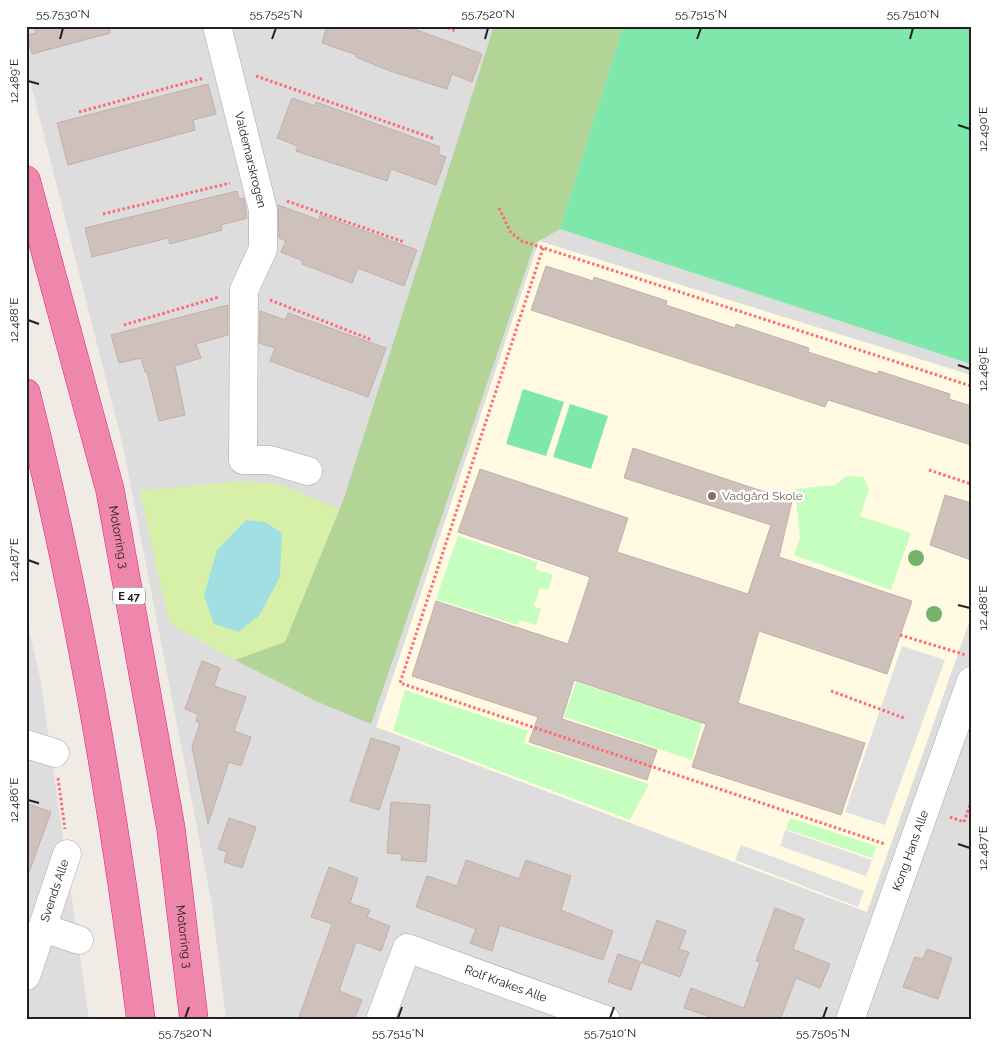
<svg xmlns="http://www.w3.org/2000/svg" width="997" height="1046" viewBox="0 0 997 1046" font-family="Raleway,sans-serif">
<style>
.residential{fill:#dedddd}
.education{fill:#fffae1}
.grass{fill:#d7f0a7}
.forest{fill:#b3d497}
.park{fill:#c5febf}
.pitch{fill:#7de7ac}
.parking{fill:#e0e0e0}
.water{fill:#a2dfe3}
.building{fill:#cec0bb;stroke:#c5aea6}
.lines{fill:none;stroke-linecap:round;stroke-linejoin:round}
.minor-casing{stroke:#a7a7a7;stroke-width:29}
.highway-casing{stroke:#ec1684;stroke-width:29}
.path{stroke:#ff6973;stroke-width:3;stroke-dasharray:2.5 2.5;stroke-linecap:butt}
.minor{stroke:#fff;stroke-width:28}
.highway{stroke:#ef87ac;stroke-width:28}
.tree{fill:#74b369}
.ticks{fill:none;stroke:#202020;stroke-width:2}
.education-dot{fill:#8d6e63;stroke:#fff;stroke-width:2}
.labels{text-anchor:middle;stroke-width:5;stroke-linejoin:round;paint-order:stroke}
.shield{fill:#fff;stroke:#636363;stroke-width:1}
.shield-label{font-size:11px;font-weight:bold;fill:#202020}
.street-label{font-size:12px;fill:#202020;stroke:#fff}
.education-label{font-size:12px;fill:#785e54;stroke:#fff;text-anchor:start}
.neatline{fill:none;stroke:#202020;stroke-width:2}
.ticks-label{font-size:12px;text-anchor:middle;fill:#202020}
</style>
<rect width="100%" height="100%" fill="#f1ebe6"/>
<!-- residential -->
<g class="residential">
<polygon points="26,26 971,26 971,1020 226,1020 212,905 123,446 26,65"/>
<polygon points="26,616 41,683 89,1020 26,1020"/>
</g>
<!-- education -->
<polygon class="education" points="539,241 971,375 971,617 867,912 376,727"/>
<!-- grass -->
<polygon class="grass" points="243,481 281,485 339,509 285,642 235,660 169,623 140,491"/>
<!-- forest -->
<polygon class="forest" points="494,26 623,26 560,229 535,243 371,724 318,702 235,660 285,642 343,501"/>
<!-- park -->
<g class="park">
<polygon points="847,476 863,477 869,489 860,516 911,533 891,590 794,555 800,538 795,489 835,485"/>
<polygon points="458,536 538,562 535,569 553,575 548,590 540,588 534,606 541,609 536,625 519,620 517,625 436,599"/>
<polygon points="576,682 702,723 692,760 564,717"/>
<polygon points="405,690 528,731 524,743 649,784 630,820 393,731"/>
<polygon points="790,818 876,846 873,858 786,829"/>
</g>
<!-- pitch -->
<g class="pitch">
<polygon points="623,26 971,26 971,364 560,229"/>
<polygon points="523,389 564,402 546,456 506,444"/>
<polygon points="570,404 608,416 591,469 553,457"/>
</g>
<!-- parking -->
<g class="parking">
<polygon points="902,646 945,660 885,825 845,812"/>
<polygon points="785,830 872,860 866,876 780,846"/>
<polygon points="741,845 864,891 858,907 735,860"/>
</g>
<!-- water -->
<polygon class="water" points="246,520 265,522 282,533 280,577 259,616 238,632 214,624 204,595 217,550"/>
<!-- building -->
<g class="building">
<polygon points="34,26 109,26 110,33 32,54 27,35 36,33"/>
<polygon points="327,26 406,26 482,54 472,82 452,74 447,89 390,71 356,57 357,55 322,43"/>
<polygon points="208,84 216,114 193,120 195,130 68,165 57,123"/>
<polygon points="292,98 315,106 316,102 440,147 438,154 446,157 436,185 391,169 387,181 296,151 298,146 277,138"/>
<polygon points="237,191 239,199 244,198 247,218 221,225 222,230 170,244 168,238 92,257 85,228"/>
<polygon points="278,205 319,220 320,215 417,250 404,286 358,268 352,283 302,264 303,261 281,252 286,241 279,238"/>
<polygon points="546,266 593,281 594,277 667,301 666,305 735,328 736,324 809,348 808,352 877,374 879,371 950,394 949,399 971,406 971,445 828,400 825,407 531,310"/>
<polygon points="228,305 228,335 196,344 201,358 175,366 185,415 159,421 147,372 145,372 141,358 119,363 111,335"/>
<polygon points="260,311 285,320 288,313 386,348 368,397 270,361 275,348 259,343"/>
<polygon points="633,448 792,501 779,557 912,601 887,674 759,631 738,703 865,743 841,815 692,767 706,724 574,680 562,719 657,750 647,780 529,742 538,717 412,676 436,601 568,644 590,577 458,532 480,469 628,518 617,552 748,594 771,525 624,478"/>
<polygon points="945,495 971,503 971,560 930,545"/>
<polygon points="202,661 220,668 214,686 246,697 234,731 251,737 241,766 229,762 208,824 192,747 200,723 196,721 198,714 185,709"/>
<polygon points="371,738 400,747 379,810 350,801"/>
<polygon points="391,802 430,805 426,862 401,860 402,854 387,853"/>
<polygon points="26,803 51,812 28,875 26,875"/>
<polygon points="229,818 256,827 242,868 224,862 227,852 218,849"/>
<polygon points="466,860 519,879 526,860 571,876 561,910 613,931 603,960 500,925 492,951 470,943 476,929 416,907 427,876 457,886"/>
<polygon points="329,867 358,878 350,903 370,910 367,917 390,926 381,951 356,942 339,991 362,1000 354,1020 298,1020 332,924 311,917"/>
<polygon points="775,908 804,919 793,949 830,964 820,988 796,978 780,1020 719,1020 684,1008 691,988 744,1008 760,962 756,961"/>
<polygon points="657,920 686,931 679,949 689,952 680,977 642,963"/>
<polygon points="927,949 952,958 938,999 903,987 915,957 923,959"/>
<polygon points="618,954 641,962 631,990 608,982"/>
</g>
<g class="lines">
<!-- minor casing -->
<g class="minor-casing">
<g id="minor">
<path id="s1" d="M 217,26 L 263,210 L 263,249 L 244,290 L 243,460 L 270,460 L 308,471"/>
<polyline points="26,744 55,753"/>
<polyline points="43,928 79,940"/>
<path id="s2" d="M 26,976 L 67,854"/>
<path id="s3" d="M 380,1020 L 407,948 L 606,1020"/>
<path id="s4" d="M 850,1020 L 971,681"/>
</g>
</g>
<!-- highway casing -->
<g class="highway-casing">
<g id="highway">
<path id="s5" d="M 26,180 L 110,490 L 171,829 L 194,1020"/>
<path d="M 26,393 C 78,597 114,811 141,1020"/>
</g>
</g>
<!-- path -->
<g class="path">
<polyline points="443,26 456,31"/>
<polyline points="256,76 435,139"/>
<polyline points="79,112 204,78"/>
<polyline points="287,201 404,242"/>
<polyline points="499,208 511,233 522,241 971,386"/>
<polyline points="103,214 230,183"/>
<polyline points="543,248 400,683 885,844"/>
<polyline points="270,300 372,340"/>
<polyline points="124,325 219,297"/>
<polyline points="929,470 971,484"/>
<polyline points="900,635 966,655"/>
<polyline points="831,691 904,718"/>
<polyline points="58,778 65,829"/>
<polyline points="950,817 964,822 971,802"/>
</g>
<!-- minor -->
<use href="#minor" class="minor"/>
<!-- highway -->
<use href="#highway" class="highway"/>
</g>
<!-- trees -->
<g class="tree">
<circle cx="916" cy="558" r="8"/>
<circle cx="934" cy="614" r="8"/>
</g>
<!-- ticks -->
<path class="ticks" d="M 60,39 L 63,28M 272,39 L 276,28M 485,39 L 488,28M 697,39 L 701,28M 910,39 L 913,28M 28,81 L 39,84M 958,125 L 970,129M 28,320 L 39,324M 958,365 L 970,369M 28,560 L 39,564M 958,605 L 970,608M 28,800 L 39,803M 958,844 L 970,848M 185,1018 L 189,1007M 398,1018 L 402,1007M 610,1018 L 614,1007M 823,1018 L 827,1007"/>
<!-- markers -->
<circle class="education-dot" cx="712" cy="496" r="5"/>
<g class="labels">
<!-- shield labels -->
<rect class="shield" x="113" y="587.5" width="32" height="17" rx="4"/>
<g class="shield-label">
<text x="129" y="600">E 47</text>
</g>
<!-- street labels -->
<g class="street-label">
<text dy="4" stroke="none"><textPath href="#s1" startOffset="138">Valdemarskrogen</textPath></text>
<text dy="4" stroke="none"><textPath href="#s5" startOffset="369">Motorring 3</textPath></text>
<text dy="4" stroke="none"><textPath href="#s4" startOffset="180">Kong Hans Alle</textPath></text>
<text dy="4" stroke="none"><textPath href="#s2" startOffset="90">Svends Alle</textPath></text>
<text dy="4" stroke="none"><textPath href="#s5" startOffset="774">Motorring 3</textPath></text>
<text dy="4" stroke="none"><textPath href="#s3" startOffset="182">Rolf Krakes Alle</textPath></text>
</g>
<!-- education labels -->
<g class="education-label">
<text x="722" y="500">Vadgård Skole</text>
</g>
</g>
<!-- border -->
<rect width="997" height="1046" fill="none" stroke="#ffffff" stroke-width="55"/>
<rect x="28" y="28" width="942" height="990" class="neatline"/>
<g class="ticks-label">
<text x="63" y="18">55.7530°N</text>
<text x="276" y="18">55.7525°N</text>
<text x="488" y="18">55.7520°N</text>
<text x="701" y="18">55.7515°N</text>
<text x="913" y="18">55.7510°N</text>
<text transform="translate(14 81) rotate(-90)" y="4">12.489°E</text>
<text transform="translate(983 129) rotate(-90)" y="4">12.490°E</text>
<text transform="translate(14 320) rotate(-90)" y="4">12.488°E</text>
<text transform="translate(983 369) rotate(-90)" y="4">12.489°E</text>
<text transform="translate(14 560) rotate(-90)" y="4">12.487°E</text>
<text transform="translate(983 608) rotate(-90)" y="4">12.488°E</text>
<text transform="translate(14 800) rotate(-90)" y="4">12.486°E</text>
<text transform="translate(983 848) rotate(-90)" y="4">12.487°E</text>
<text x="185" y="1037">55.7520°N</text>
<text x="398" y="1037">55.7515°N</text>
<text x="610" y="1037">55.7510°N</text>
<text x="823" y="1037">55.7505°N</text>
</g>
</svg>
